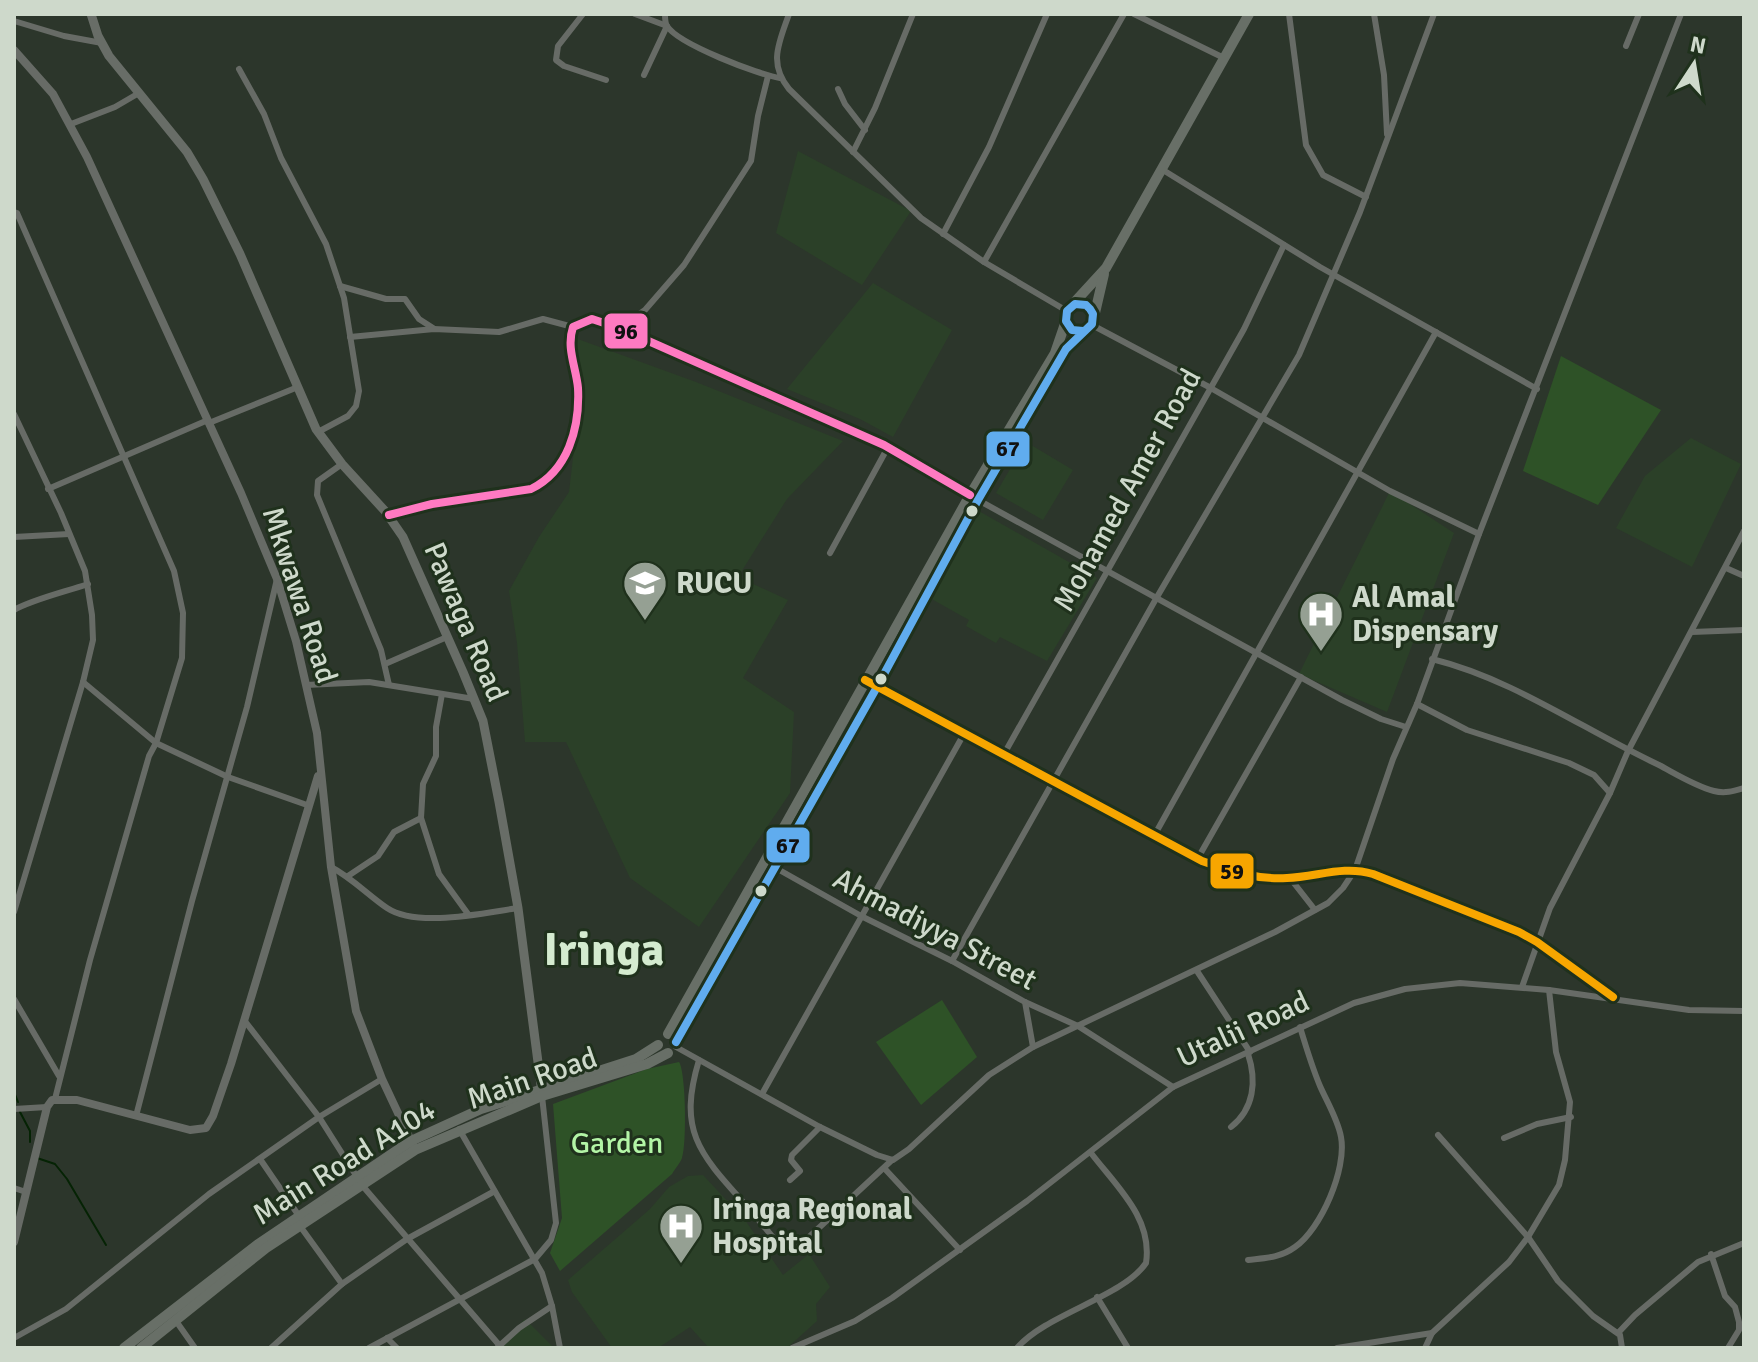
<svg xmlns="http://www.w3.org/2000/svg" width="1758" height="1362" viewBox="0 0 1758 1362" font-family="Signika,sans-serif">
<style>
.built{fill:#2b4028}
.green{fill:#2e5227}
.lines{fill:none;stroke-linecap:round;stroke-linejoin:round}
.stream{stroke:#052304;stroke-width:2}
.minor{stroke:#676b66;stroke-width:6}
.tertiary{stroke:#676b66;stroke-width:8}
.secondary{stroke:#686d67;stroke-width:9}
.trunk{stroke:#686f67;stroke-width:10}
.bus-1-casing{stroke:#1f311c;stroke-width:14}
.bus-2-casing{stroke:#1f311c;stroke-width:14}
.bus-3-casing{stroke:#1f311c;stroke-width:14}
.bus-1{stroke:#60acee;stroke-width:8}
.bus-2{stroke:#fe7ac1;stroke-width:8}
.bus-3{stroke:#f7a600;stroke-width:8}
.bus-dot{fill:#ced9cb;stroke:#1f311c;stroke-width:3}
.labels{text-anchor:middle;stroke-width:6;stroke-linejoin:round;paint-order:stroke}
.street-label{font-size:30px;fill:#ced9cb;stroke:#1f311c}
.poi-label{font-size:30px;font-weight:bold;fill:#ced9cb;stroke:#1f311c;text-anchor:start}
.park-label{font-size:30px;fill:#b3f5a6;stroke:#1f311c}
.town-label{font-size:46px;font-weight:bold;fill:#d4ebcf;stroke:#1f311c}
.line-badge{stroke:#1f311c;stroke-width:3}
.pale-badge-label{font-size:22px;text-anchor:middle;font-weight:bold;fill:#111}
</style>
<rect width="100%" height="100%" fill="#2c362b"/>
<!-- built -->
<g class="built">
<polygon points="798,151 911,211 862,285 776,233"/>
<polygon points="873,283 952,330 893,437 860,419 787,389"/>
<polygon points="575,338 696,382 843,441 787,499 738,577 788,600 743,678 794,712 790,793 699,927 630,878 566,742 525,742 517,643 509,591 539,537 569,492 582,381 571,342"/>
<polygon points="1691,438 1741,464 1692,567 1616,528 1645,476"/>
<polygon points="1026,442 1073,470 1043,520 996,493"/>
<polygon points="1390,491 1454,533 1387,712 1299,674"/>
<polygon points="977,510 1097,578 1047,661 1000,637 996,643 966,626 969,620 928,597"/>
<polygon points="703,1175 745,1220 783,1275 809,1254 830,1287 816,1304 817,1321 787,1348 709,1348 690,1327 658,1348 612,1348 572,1292 568,1280 650,1209 669,1187 688,1176"/>
<polygon points="525,1319 554,1348 494,1348"/>
</g>
<!-- green -->
<g class="green">
<polygon points="1561,356 1661,410 1598,505 1523,471"/>
<polygon points="942,1000 977,1057 921,1105 876,1042"/>
<path d="M 679,1062 C 686,1072 687,1145 682,1158 C 680,1163 675,1169 672,1174 L 560,1271 L 550,1253 L 562,1218 L 553,1104 L 647,1069 Z"/>
</g>
<g class="lines">
<!-- stream -->
<g class="stream">
<polyline points="14,1092 18,1102"/>
<polyline points="20,1112 30,1131 30,1142"/>
<polyline points="37,1158 55,1164 67,1179 106,1245"/>
</g>
<!-- minor -->
<g class="minor">
<polyline points="583,14 558,46 556,60 564,66 606,80"/>
<polyline points="635,14 667,26 644,75"/>
<path d="M 665,14 C 665,17 665,23 667,26 C 678,44 759,75 780,78"/>
<path d="M 789,14 C 779,43 768,63 789,89 L 921,218 L 984,262 L 1067,311"/>
<polyline points="1134,14 1224,58"/>
<polyline points="1289,14 1306,145 1323,175 1366,197"/>
<polyline points="1374,14 1384,75 1387,134"/>
<polyline points="14,21 64,36 102,43"/>
<polyline points="1626,46 1639,14"/>
<polyline points="239,69 264,114 281,158 326,244 344,298 359,391 356,406 348,416 318,432"/>
<polyline points="838,89 845,104 865,130"/>
<polyline points="71,124 115,107 139,93"/>
<polyline points="853,152 875,108 913,14"/>
<polyline points="1163,170 1320,267 1537,389"/>
<polyline points="14,212 17,213 174,571 183,613 182,658 156,743 149,756 90,960 55,1099"/>
<polyline points="943,234 989,147 1047,14"/>
<polyline points="984,262 1124,14"/>
<polyline points="340,286 386,299 405,299 419,319 433,328"/>
<polyline points="1092,325 1209,387 1390,491 1479,534"/>
<polyline points="619,328 645,310 684,265 751,161 758,116 768,76"/>
<polyline points="350,337 434,329 499,332 543,319 573,327"/>
<polyline points="14,414 61,513 85,571 92,615 93,640 83,682 14,912"/>
<polyline points="209,423 298,387"/>
<polyline points="342,464 318,481 317,495 381,650 389,685"/>
<polyline points="48,489 208,420"/>
<polyline points="978,500 1342,700 1381,719 1406,727"/>
<path d="M 389,515 L 432,504 L 531,489 C 568,471 580,428 578,388 C 576,367 566,348 573,327 L 592,319 L 619,328 L 884,445 L 970,495"/>
<polyline points="14,537 69,534"/>
<polyline points="830,553 888,447"/>
<polyline points="1726,568 1744,576"/>
<path d="M 14,610 C 34,599 65,592 88,584"/>
<polyline points="1692,632 1744,630"/>
<path d="M 1432,659 C 1513,679 1584,730 1659,765 C 1676,774 1695,786 1714,791 C 1725,794 1734,791 1744,788"/>
<polyline points="385,664 447,637"/>
<path d="M 865,680 L 1202,861 C 1230,871 1257,880 1287,878 C 1317,877 1343,865 1373,874 L 1519,932 L 1537,942 L 1616,999"/>
<polyline points="83,682 156,743 228,777 307,805"/>
<polyline points="306,685 369,682 474,699"/>
<polyline points="442,694 436,727 436,756 423,784 421,818 439,874 468,914"/>
<polyline points="1417,704 1467,730 1569,763 1594,775 1610,793"/>
<polyline points="1004,754 1244,329 1284,245"/>
<polyline points="1154,836 1436,332"/>
<polyline points="1198,858 1301,677"/>
<path d="M 331,867 C 352,878 368,895 387,908 C 417,928 483,913 518,908"/>
<polyline points="774,867 863,917 952,961 1025,1002 1078,1026 1173,1087"/>
<polyline points="348,876 378,856 394,832 421,818"/>
<polyline points="1290,878 1315,910"/>
<polyline points="952,961 1157,597 1299,355 1360,212 1434,14"/>
<polyline points="1197,971 1250,1052"/>
<polyline points="1522,987 1550,908 1610,793 1628,751 1744,531"/>
<polyline points="14,999 59,1076"/>
<polyline points="1025,1002 1033,1047"/>
<polyline points="244,1020 319,1117 357,1177"/>
<polyline points="676,1047 820,1127 877,1155 893,1160 909,1149 989,1075 1033,1047 1275,932 1328,903 1343,888 1355,870 1393,759 1417,704 1479,534 1681,14"/>
<path d="M 699,1060 C 678,1130 698,1152 744,1203 C 758,1218 770,1235 784,1250 L 795,1250 L 892,1160"/>
<polyline points="762,1094 965,732"/>
<polyline points="14,1109 47,1107"/>
<polyline points="136,1116 192,901 247,707 277,579"/>
<path d="M 1231,1127 C 1254,1109 1257,1081 1248,1054"/>
<polyline points="459,1129 542,1273 552,1306 560,1348"/>
<polyline points="1438,1135 1528,1237 1558,1281 1593,1316 1620,1335 1622,1348"/>
<polyline points="1504,1138 1537,1124 1571,1117"/>
<polyline points="260,1159 299,1216"/>
<polyline points="885,1169 960,1250"/>
<polyline points="790,1180 800,1171 791,1160 792,1155 820,1127"/>
<polyline points="361,1184 500,1346"/>
<polyline points="14,1188 26,1192"/>
<polyline points="300,1226 342,1284"/>
<polyline points="1711,1254 1725,1296 1735,1307 1739,1322 1739,1330 1728,1348"/>
<path d="M 1248,1260 C 1265,1258 1280,1258 1295,1247 C 1321,1229 1347,1169 1341,1137 C 1338,1120 1327,1102 1320,1086 C 1312,1067 1306,1047 1300,1027"/>
<polyline points="1097,1297 1128,1348"/>
<polyline points="176,1321 195,1348"/>
<polyline points="1618,1333 1635,1315 1698,1262 1744,1243"/>
<polyline points="14,1338 66,1309 209,1194 319,1117 382,1079"/>
<polyline points="387,1338 397,1348"/>
<polyline points="271,1348 342,1284 407,1239 493,1192"/>
<polyline points="369,1348 535,1259 551,1240 556,1223 542,1096"/>
<polyline points="497,1348 519,1328 552,1306"/>
<polyline points="792,1348 855,1321 892,1298 1027,1201 1173,1087 1354,1003 1405,989 1460,983 1549,990 1689,1010 1744,1011"/>
<path d="M 1017,1348 C 1046,1314 1123,1297 1146,1263 C 1153,1218 1116,1186 1091,1153"/>
<polyline points="1337,1348 1432,1333"/>
<polyline points="1425,1348 1432,1333 1509,1262 1528,1237 1559,1185 1565,1160 1570,1102 1556,1052 1549,990"/>
</g>
<!-- tertiary -->
<g class="tertiary">
<polyline points="14,50 53,94 87,157 241,493 277,579 296,641 317,733 331,867 356,1011 382,1079 413,1145"/>
<polyline points="14,1242 47,1107 52,1100 77,1100 190,1130 206,1128 213,1116 231,1064 318,776"/>
</g>
<!-- secondary -->
<polyline class="secondary" points="91,14 98,36 109,56 187,152 203,179 240,254 316,429 342,464 385,511 403,537 463,672 483,721 499,802 518,908 542,1093"/>
<!-- trunk -->
<g class="trunk">
<polyline points="1072,305 1106,268 1249,14"/>
<polyline points="1094,317 1104,274"/>
<polyline points="668,1034 970,495 1055,353 1066,321"/>
<polyline points="676,1042 877,687 978,500 1066,349 1092,324 1093,314 1090,309 1086,305 1075,304 1067,311 1066,321 1072,330 1083,331"/>
<polyline points="124,1348 257,1245 411,1141 481,1109 636,1059 658,1045"/>
<polyline points="141,1348 266,1248 415,1150 542,1096 647,1064 668,1053"/>
</g>
<!-- bus-1 casing -->
<g class="bus-1-casing">
<polyline id="bus-1" points="676,1042 877,687 978,500 1066,349 1092,324 1093,314 1090,309 1086,305 1075,304 1067,311 1066,321 1072,330 1083,331"/>
</g>
<!-- bus-2 casing -->
<g class="bus-2-casing">
<path id="bus-2" d="M 389,515 L 432,504 L 531,489 C 568,471 580,428 578,388 C 576,367 566,348 573,327 L 592,319 L 619,328 L 884,445 L 970,495"/>
</g>
<!-- bus-3 casing -->
<g class="bus-3-casing">
<path id="bus-3" d="M 865,680 L 1202,861 C 1230,871 1257,880 1287,878 C 1317,877 1343,865 1373,874 L 1519,932 L 1537,942 L 1613,997"/>
</g>
<!-- bus-1 -->
<use href="#bus-1" class="bus-1"/>
<!-- bus-2 -->
<use href="#bus-2" class="bus-2"/>
<!-- bus-3 -->
<use href="#bus-3" class="bus-3"/>
</g>
<!-- icons -->
<defs>
<g id="university-pin" transform="scale(2.3)"><path d="M0 17L-7.5 6A9.5 9.5 0 1 1 7.5 6Z" fill="#95a093" stroke="#1f311c"/><path d="M0-5L7-2L0 1L-7-2ZM-4 1L0 2.5L4 1V4Q0 6-4 4Z" fill="#fff"/></g>
<g id="hospital-pin" transform="scale(2.3)"><path d="M0 17L-7.5 6A9.5 9.5 0 1 1 7.5 6Z" fill="#95a093" stroke="#1f311c"/><path d="M-5-5h3v3.5h4V-5h3V5h-3V1.5h-4V5h-3Z" fill="#fff"/></g>
</defs>
<g fill-rule="evenodd">
<use href="#university-pin" x="645" y="583"/>
<use href="#hospital-pin" x="1321" y="614"/>
<use href="#hospital-pin" x="681" y="1226"/>
</g>
<!-- markers -->
<g class="bus-dot">
<circle cx="972" cy="511" r="7"/>
<circle cx="881" cy="679" r="7"/>
<circle cx="761" cy="891" r="7"/>
</g>
<g class="labels">
<!-- street labels -->
<g class="street-label">
<text transform="translate(1127 490) rotate(-61)" y="10">Mohamed Amer Road</text>
<text transform="translate(300 595) rotate(72)" y="10">Mkwawa Road</text>
<text transform="translate(466 622) rotate(67)" y="10">Pawaga Road</text>
<text transform="translate(935 929) rotate(28)" y="10">Ahmadiyya Street</text>
<text transform="translate(1243 1029) rotate(-25)" y="10">Utalii Road</text>
<text transform="translate(532 1078) rotate(-19)" y="10">Main Road</text>
<text transform="translate(344 1162) rotate(-32)" y="10">Main Road A104</text>
</g>
<!-- poi labels -->
<g class="poi-label">
<text x="676" y="593">RUCU</text>
<text x="1352" y="607">Al Amal<tspan x="1352" dy="34">Dispensary</tspan></text>
<text x="712" y="1219">Iringa Regional<tspan x="712" dy="34">Hospital</tspan></text>
</g>
<!-- park labels -->
<g class="park-label">
<text x="617" y="1153">Garden</text>
</g>
<!-- town labels -->
<g class="town-label">
<text x="604" y="965">Iringa</text>
</g>
</g>
<g class="line-badge">
<rect x="603" y="312" width="46" height="38" rx="8" fill="#fe7ac1"/>
<rect x="985" y="430" width="46" height="38" rx="8" fill="#60acee"/>
<rect x="765" y="826" width="46" height="38" rx="8" fill="#60acee"/>
<rect x="1209" y="852" width="46" height="38" rx="8" fill="#f7a600"/>
</g>
<g class="pale-badge-label">
<text x="626" y="339">96</text>
<text x="1008" y="456">67</text>
<text x="788" y="853">67</text>
<text x="1232" y="879">59</text>
</g>
<!-- border -->
<rect width="1758" height="1362" fill="none" stroke="#ced9cb" stroke-width="32"/>
<!-- north arrow -->
<g transform="translate(1694 64) rotate(12)" stroke="#1f311c" stroke-width="6" paint-order="stroke">
<path d="M0-6L14 30L0 20L-14 30Z" fill="#ced9cb"/>
<text y="-12" font-size="22" font-weight="bold" text-anchor="middle" fill="#ced9cb">N</text>
</g>
</svg>
